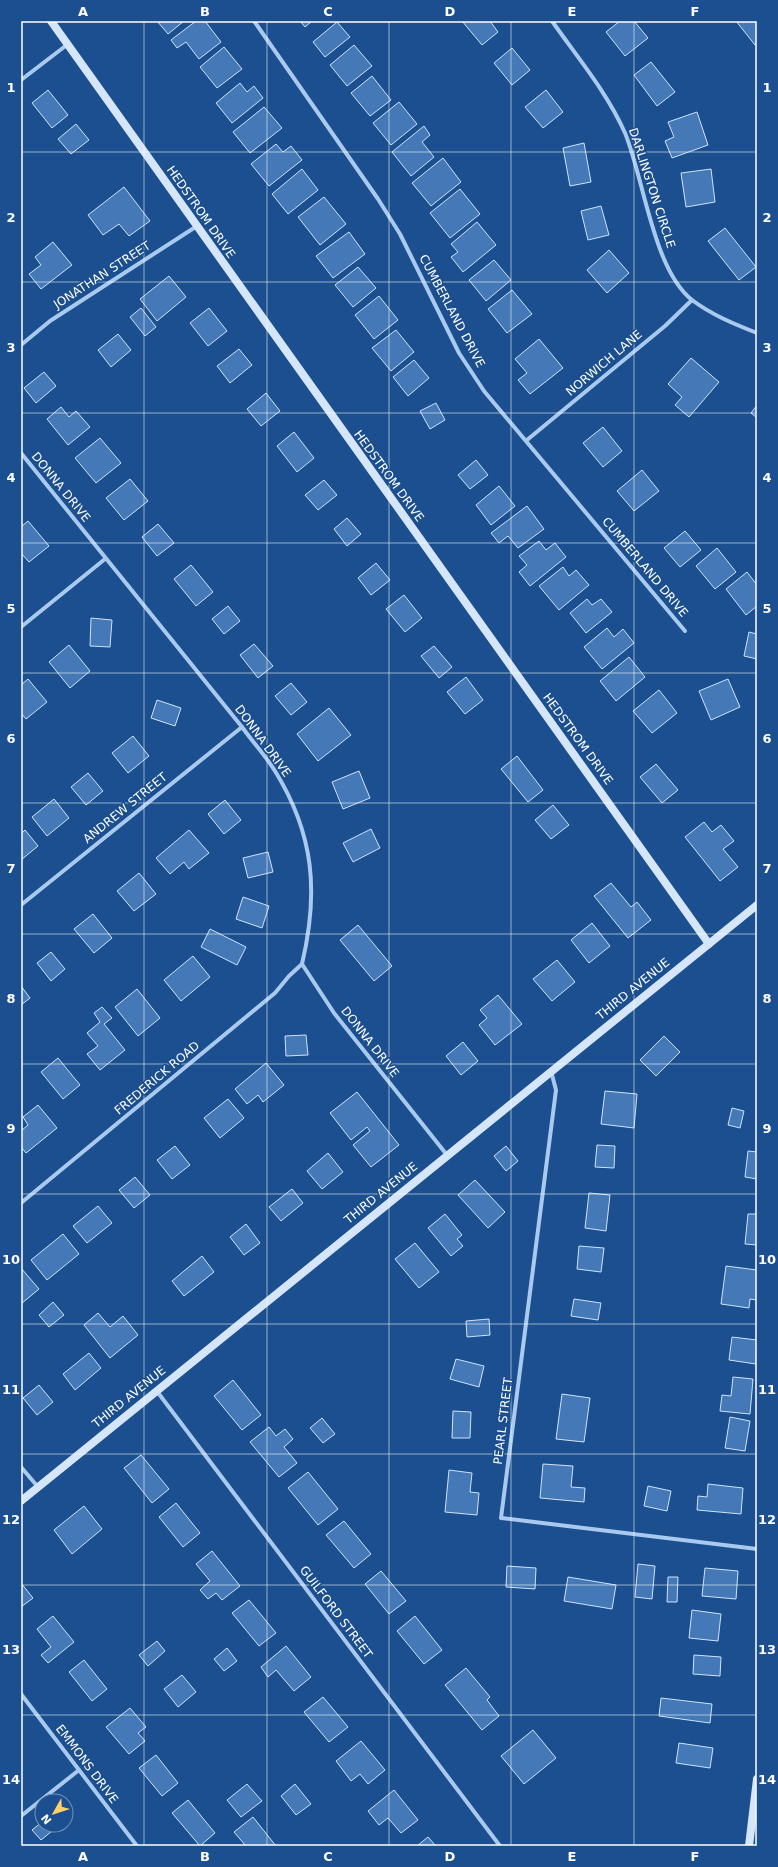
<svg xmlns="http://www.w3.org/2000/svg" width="778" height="1867" viewBox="0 0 778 1867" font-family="'DejaVu Sans',sans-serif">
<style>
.building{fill:#4478b7;stroke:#cfe3fa}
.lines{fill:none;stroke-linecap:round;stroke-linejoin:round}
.street{stroke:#a9c9ee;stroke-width:4}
.secondary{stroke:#d6e6fa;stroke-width:8}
.grid{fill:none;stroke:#fff;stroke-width:1;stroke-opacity:0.55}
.labels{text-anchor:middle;stroke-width:3;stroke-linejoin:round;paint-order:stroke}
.street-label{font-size:12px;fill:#fff;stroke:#1b4f8f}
.neatline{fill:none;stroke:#fff;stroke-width:1.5}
.grid-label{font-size:13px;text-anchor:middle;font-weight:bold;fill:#fff}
</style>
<rect width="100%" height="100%" fill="#1b4f8f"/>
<!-- building -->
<g class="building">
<polygon points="157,21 184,21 168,34"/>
<polygon points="196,21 205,21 221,42 199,59 186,42 177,48 171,40"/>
<polygon points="300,21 312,21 305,27"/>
<polygon points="462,21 490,21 498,32 482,45"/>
<polygon points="620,21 634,21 648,38 625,56 606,32"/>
<polygon points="736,21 757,21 757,43 755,45"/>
<polygon points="337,22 350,37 325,57 313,42"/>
<polygon points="354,45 372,66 347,86 330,65"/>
<polygon points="224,47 242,69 217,88 200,67"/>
<polygon points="512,48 530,70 512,85 494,63"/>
<polygon points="651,62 675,92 657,106 634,75"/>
<polygon points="372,76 391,100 370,116 351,93"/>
<polygon points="240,83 247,92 254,86 263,98 232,123 216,103"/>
<polygon points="48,90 68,115 52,128 32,103"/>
<polygon points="546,90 563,112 543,128 525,107"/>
<polygon points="399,102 417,124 391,145 373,123"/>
<polygon points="264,107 282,128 250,153 233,132"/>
<polygon points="697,112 708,145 672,158 665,141 674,137 668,122"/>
<polygon points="76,124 89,140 71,154 58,139"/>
<polygon points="424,126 430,135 422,142 434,157 411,176 392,152"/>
<polygon points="584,143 591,182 570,186 563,148"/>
<polygon points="276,144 283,152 291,146 302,160 269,186 251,164"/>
<polygon points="443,158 461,182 431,206 412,183"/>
<polygon points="302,169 318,190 288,214 272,194"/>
<polygon points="711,169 715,202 686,207 681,173"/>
<polygon points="124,187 150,221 129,236 119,224 103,235 88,215"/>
<polygon points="460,189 480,214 450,238 430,213"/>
<polygon points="324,197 346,224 320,245 298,217"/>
<polygon points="601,206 609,235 588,240 581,211"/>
<polygon points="477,222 496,245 463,272 451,257 458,252 451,244"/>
<polygon points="725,228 756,267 739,280 708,241"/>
<polygon points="349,232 365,254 333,278 316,256"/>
<polygon points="53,242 72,265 41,289 29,274 41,265 35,257"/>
<polygon points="609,250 629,273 607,293 587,270"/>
<polygon points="494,260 511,280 486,301 469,280"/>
<polygon points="358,267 376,288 353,307 335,285"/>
<polygon points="169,276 186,297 157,321 140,299"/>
<polygon points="512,290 532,314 507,333 488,309"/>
<polygon points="379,296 398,320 374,339 355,315"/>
<polygon points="141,308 156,327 145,336 130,317"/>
<polygon points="209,308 227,331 208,346 190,323"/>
<polygon points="396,330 414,352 391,371 372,348"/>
<polygon points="118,334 131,350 111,367 98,350"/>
<polygon points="539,339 563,368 530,394 518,380 527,373 515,359"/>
<polygon points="239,349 252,365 230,383 217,366"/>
<polygon points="691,358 719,382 689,417 675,405 682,397 668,384"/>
<polygon points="414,360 429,378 408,396 393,377"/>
<polygon points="44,372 56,386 36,403 24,388"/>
<polygon points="266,393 280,411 261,426 247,409"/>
<polygon points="436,403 445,420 430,429 420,411"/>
<polygon points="757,405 757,418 751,413"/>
<polygon points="61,407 69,417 76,411 90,427 68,445 47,419"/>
<polygon points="603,427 622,451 603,467 583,443"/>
<polygon points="294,432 314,458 297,472 277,446"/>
<polygon points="100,438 121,463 96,483 75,458"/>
<polygon points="476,460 488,475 470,489 458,475"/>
<polygon points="642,470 659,491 634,511 617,491"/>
<polygon points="130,479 148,501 124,520 106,498"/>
<polygon points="324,480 337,495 318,510 305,495"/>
<polygon points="499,486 515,506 491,525 476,505"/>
<polygon points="527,506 544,529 518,548 508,536 499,543 491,533"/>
<polygon points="347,518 361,534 347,546 334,529"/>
<polygon points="28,521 49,546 29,562 21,553 21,527"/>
<polygon points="158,524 174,543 157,556 142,537"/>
<polygon points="685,531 701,550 680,567 664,548"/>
<polygon points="539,541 546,550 555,543 566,557 530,586 519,572 527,565 519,556"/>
<polygon points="717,548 736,572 715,589 696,566"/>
<polygon points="376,563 390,580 371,595 358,578"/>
<polygon points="191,565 213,592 196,606 174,579"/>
<polygon points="563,567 569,576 576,570 589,585 559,610 539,586"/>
<polygon points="747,572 757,585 757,606 746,615 726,589"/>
<polygon points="404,595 422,618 405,632 386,609"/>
<polygon points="587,599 592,605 601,599 612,612 586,633 570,613"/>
<polygon points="228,606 240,621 224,634 212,619"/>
<polygon points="91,618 112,620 110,647 90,646"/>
<polygon points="607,628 614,637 623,629 634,643 602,669 584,647"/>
<polygon points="749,632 757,634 757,659 744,656"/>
<polygon points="254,644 273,666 258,678 240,655"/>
<polygon points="69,645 90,671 70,688 49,662"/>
<polygon points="434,646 452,667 439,678 421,656"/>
<polygon points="629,657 645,677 616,701 600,681"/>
<polygon points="466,677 483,700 465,714 447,692"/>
<polygon points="28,679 47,702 26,719 21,713 21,685"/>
<polygon points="728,679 740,707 711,720 699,691"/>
<polygon points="291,683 307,702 291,715 275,696"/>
<polygon points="659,690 677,713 652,733 633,711"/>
<polygon points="157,700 181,708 175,726 151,718"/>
<polygon points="329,708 351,735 318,761 297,734"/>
<polygon points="133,736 149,756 128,773 112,753"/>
<polygon points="517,756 543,790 528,802 501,769"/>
<polygon points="656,764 678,790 662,803 640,777"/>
<polygon points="359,771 370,798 343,809 332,782"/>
<polygon points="88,773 103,791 86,805 71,787"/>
<polygon points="54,799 69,818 47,836 32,817"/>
<polygon points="225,800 241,820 224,834 208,814"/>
<polygon points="553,805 569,825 551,839 535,820"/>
<polygon points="704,822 712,832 721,825 734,841 723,849 738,867 720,881 685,837"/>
<polygon points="371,829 380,848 353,862 343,843"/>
<polygon points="25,830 38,846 21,860 21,834"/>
<polygon points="189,830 209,853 189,869 184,862 170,874 156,858"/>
<polygon points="268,852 273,872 248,878 243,858"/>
<polygon points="139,873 156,894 134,911 117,891"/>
<polygon points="611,883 631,907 637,902 651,920 628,938 594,896"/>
<polygon points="243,897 269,906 262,928 236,919"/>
<polygon points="93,914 112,938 94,953 74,929"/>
<polygon points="592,923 610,946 589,963 571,940"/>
<polygon points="358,925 392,966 374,981 340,940"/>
<polygon points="210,929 246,947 237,965 201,947"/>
<polygon points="51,952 65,969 51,981 37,963"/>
<polygon points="193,956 210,977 181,1001 164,980"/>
<polygon points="557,960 575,982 552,1001 533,979"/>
<polygon points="21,986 30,998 21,1005"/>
<polygon points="137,989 160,1018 138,1036 115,1007"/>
<polygon points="498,995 522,1024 495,1045 479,1025 487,1018 480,1010"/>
<polygon points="102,1007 112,1018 104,1024 125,1050 100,1070 87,1054 98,1046 87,1033 100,1022 94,1013"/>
<polygon points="306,1035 308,1055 286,1056 285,1036"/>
<polygon points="664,1036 680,1052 656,1076 640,1060"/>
<polygon points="463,1042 478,1061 461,1075 446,1056"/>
<polygon points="58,1058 80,1085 63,1099 41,1072"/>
<polygon points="266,1063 284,1085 263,1102 258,1095 247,1104 235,1089"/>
<polygon points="605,1091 637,1094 634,1128 601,1124"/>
<polygon points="357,1092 399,1145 371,1167 353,1145 370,1131 367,1127 351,1140 330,1113"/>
<polygon points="228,1099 244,1118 220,1138 204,1118"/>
<polygon points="38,1105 57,1128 26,1153 21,1147 21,1131 28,1125 23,1117"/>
<polygon points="732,1108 744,1111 740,1128 728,1125"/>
<polygon points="597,1145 615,1146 614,1168 595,1167"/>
<polygon points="175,1146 190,1165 172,1179 157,1160"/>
<polygon points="506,1146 518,1161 506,1171 494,1156"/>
<polygon points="748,1151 757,1152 757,1179 745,1177"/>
<polygon points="328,1153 343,1172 322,1189 307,1171"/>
<polygon points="135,1177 150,1195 134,1208 119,1190"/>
<polygon points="475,1180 505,1212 488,1228 458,1195"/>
<polygon points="292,1189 303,1203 281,1221 269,1207"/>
<polygon points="589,1193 610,1195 606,1231 585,1228"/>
<polygon points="98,1206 112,1223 87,1243 73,1226"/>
<polygon points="445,1214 462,1235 457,1239 463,1246 451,1256 428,1228"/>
<polygon points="748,1214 757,1214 757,1245 745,1244"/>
<polygon points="246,1224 260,1243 244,1255 230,1237"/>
<polygon points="63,1234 79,1254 47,1280 31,1260"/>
<polygon points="415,1243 439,1272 419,1288 395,1259"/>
<polygon points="579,1246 604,1248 601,1272 577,1269"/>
<polygon points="202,1256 214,1272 184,1296 172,1281"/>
<polygon points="726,1266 757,1270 757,1300 750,1299 749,1308 721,1304"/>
<polygon points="21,1268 39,1289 21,1304"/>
<polygon points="574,1299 601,1303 598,1320 571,1316"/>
<polygon points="53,1302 64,1315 49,1327 39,1315"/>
<polygon points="98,1313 110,1327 123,1316 138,1335 110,1358 84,1325"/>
<polygon points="489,1319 490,1335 467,1337 466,1321"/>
<polygon points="732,1337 757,1340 756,1364 729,1360"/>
<polygon points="89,1353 101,1368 75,1390 63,1374"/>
<polygon points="456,1359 484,1366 479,1387 450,1379"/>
<polygon points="733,1377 753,1379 750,1414 720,1411 722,1395 731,1396"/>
<polygon points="233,1380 261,1415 242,1430 214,1396"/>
<polygon points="39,1385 53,1402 37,1415 23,1398"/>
<polygon points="562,1394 590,1398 584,1442 556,1439"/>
<polygon points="453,1411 471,1412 470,1438 452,1438"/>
<polygon points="730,1417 750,1421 745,1451 725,1448"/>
<polygon points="322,1418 335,1434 323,1443 310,1428"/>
<polygon points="269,1427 276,1436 285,1429 293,1439 284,1447 297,1463 279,1477 250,1442"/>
<polygon points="141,1455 169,1489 152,1503 124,1468"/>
<polygon points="543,1464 573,1466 571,1487 585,1488 584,1502 540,1498"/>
<polygon points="449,1470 472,1473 470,1492 479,1493 477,1515 445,1512"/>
<polygon points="308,1472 338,1509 318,1525 288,1488"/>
<polygon points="708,1484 743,1488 741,1514 697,1510 698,1496 707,1497"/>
<polygon points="648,1486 671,1491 667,1511 644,1506"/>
<polygon points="176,1503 200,1533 183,1547 159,1517"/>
<polygon points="84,1506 102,1529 72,1554 54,1530"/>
<polygon points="344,1521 371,1554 354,1568 326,1535"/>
<polygon points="212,1551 240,1586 222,1600 216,1593 208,1599 200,1590 210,1581 196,1564"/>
<polygon points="638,1564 655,1566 652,1599 635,1597"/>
<polygon points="507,1566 536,1568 535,1589 506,1587"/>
<polygon points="705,1568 738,1571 736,1599 702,1596"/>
<polygon points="381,1571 406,1601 389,1614 365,1584"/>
<polygon points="568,1577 616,1585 612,1609 564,1601"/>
<polygon points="668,1577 678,1577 677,1602 667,1602"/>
<polygon points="21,1583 33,1598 21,1607"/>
<polygon points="249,1600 276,1633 259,1646 232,1613"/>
<polygon points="692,1610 721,1614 718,1641 689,1638"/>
<polygon points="53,1616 74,1642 48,1663 41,1655 51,1647 37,1629"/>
<polygon points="415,1616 442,1650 424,1664 397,1631"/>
<polygon points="157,1641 165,1651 148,1666 139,1655"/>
<polygon points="286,1646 311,1677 294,1691 276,1670 268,1677 261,1667"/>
<polygon points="227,1648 237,1661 224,1671 214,1659"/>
<polygon points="694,1655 721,1657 720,1676 693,1674"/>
<polygon points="84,1660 107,1689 92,1701 69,1672"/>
<polygon points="466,1668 490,1697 487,1700 499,1716 482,1730 445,1685"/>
<polygon points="182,1675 196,1692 178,1707 164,1689"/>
<polygon points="323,1697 348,1727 329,1742 304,1712"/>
<polygon points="661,1698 712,1704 710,1723 659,1716"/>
<polygon points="130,1708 146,1727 138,1733 145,1741 129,1754 106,1727"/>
<polygon points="533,1730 556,1758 524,1784 501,1756"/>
<polygon points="361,1741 385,1770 368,1784 360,1774 351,1781 336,1761"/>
<polygon points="679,1743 713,1748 710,1768 676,1763"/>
<polygon points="156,1755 178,1783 162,1796 139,1768"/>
<polygon points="247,1784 262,1801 241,1817 227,1800"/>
<polygon points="295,1784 311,1804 296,1815 281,1796"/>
<polygon points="394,1790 418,1820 401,1833 388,1818 379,1825 368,1811"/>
<polygon points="188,1800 215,1833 200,1846 172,1813"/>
<polygon points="253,1817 276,1846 246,1846 234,1832"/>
<polygon points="42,1822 42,1825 48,1825 52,1831 41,1840 32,1830"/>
<polygon points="428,1837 436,1846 417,1846"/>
</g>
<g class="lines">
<!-- street -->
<g class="street">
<polyline points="254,21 378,199 400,234 459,353 484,391 685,631"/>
<path d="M 552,21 C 577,57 607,92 625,133 C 644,179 653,269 692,300 C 712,315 734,324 757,333"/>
<polyline points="21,80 68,44"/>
<polyline points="21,345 50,321 197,226"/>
<polyline points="527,440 665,326 692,300"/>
<path d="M 21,453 L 242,727 C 252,741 265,755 275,771 C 314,834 319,892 302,964 L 334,1013 L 447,1155"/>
<polyline points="21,627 105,559"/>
<polyline points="21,905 242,727"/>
<polyline points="551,1071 556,1090 501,1518 757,1549"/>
<polyline points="21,1203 275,993 289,976 302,964"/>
<polyline points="156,1390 500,1846"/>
<polyline points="21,1467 38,1487"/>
<polyline points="21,1694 137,1846"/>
<polyline points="21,1816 79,1770"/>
</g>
<!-- secondary -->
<g class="secondary">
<polyline points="51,21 709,944"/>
<polyline points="21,1501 757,905"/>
<polyline points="749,1846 757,1779"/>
</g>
</g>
<!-- grid -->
<path class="grid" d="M 144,21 L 144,1846M 267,21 L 267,1846M 389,21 L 389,1846M 511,21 L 511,1846M 634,21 L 634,1846M 21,152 L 757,152M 21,282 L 757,282M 21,413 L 757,413M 21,543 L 757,543M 21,673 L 757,673M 21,803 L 757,803M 21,934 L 757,934M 21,1064 L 757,1064M 21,1194 L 757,1194M 21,1324 L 757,1324M 21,1454 L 757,1454M 21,1585 L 757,1585M 21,1715 L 757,1715"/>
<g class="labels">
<!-- street labels -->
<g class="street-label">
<text transform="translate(652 188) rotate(72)" y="4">DARLINGTON CIRCLE</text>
<text transform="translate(201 212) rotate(55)" y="4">HEDSTROM DRIVE</text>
<text transform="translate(102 275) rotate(-33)" y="4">JONATHAN STREET</text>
<text transform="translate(452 311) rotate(62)" y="4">CUMBERLAND DRIVE</text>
<text transform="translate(604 363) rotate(-40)" y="4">NORWICH LANE</text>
<text transform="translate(389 476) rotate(54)" y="4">HEDSTROM DRIVE</text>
<text transform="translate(61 487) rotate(51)" y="4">DONNA DRIVE</text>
<text transform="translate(645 567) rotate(50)" y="4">CUMBERLAND DRIVE</text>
<text transform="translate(578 739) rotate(54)" y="4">HEDSTROM DRIVE</text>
<text transform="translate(263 741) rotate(54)" y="4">DONNA DRIVE</text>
<text transform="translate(125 808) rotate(-39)" y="4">ANDREW STREET</text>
<text transform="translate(633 989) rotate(-39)" y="4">THIRD AVENUE</text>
<text transform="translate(370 1042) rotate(52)" y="4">DONNA DRIVE</text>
<text transform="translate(157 1078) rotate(-40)" y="4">FREDERICK ROAD</text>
<text transform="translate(381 1193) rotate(-39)" y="4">THIRD AVENUE</text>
<text transform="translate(129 1397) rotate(-39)" y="4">THIRD AVENUE</text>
<text transform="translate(503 1421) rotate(-83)" y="4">PEARL STREET</text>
<text transform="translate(336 1612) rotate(53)" y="4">GUILFORD STREET</text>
<text transform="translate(87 1764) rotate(53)" y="4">EMMONS DRIVE</text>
</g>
</g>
<!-- border -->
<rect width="778" height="1867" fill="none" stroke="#1b4f8f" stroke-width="44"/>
<!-- north arrow -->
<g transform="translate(54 1813) rotate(231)"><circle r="19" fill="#1b4f8f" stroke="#7695bc"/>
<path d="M0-3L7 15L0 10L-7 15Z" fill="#ffd166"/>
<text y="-6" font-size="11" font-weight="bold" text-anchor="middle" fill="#ffffff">N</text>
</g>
<rect x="22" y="22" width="734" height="1823" class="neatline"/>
<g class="grid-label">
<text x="83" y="16">A</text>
<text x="205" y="16">B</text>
<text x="328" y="16">C</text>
<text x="450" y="16">D</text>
<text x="572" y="16">E</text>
<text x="695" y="16">F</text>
<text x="11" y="92">1</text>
<text x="767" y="92">1</text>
<text x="11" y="222">2</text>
<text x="767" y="222">2</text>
<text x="11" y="352">3</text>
<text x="767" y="352">3</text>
<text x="11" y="482">4</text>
<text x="767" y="482">4</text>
<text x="11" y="613">5</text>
<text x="767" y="613">5</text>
<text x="11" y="743">6</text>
<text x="767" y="743">6</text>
<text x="11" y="873">7</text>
<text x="767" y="873">7</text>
<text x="11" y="1003">8</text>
<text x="767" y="1003">8</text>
<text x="11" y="1133">9</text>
<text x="767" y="1133">9</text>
<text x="11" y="1264">10</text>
<text x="767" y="1264">10</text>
<text x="11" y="1394">11</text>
<text x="767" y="1394">11</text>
<text x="11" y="1524">12</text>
<text x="767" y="1524">12</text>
<text x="11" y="1654">13</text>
<text x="767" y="1654">13</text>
<text x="11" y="1784">14</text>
<text x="767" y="1784">14</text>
<text x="83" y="1861">A</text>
<text x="205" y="1861">B</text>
<text x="328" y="1861">C</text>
<text x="450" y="1861">D</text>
<text x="572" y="1861">E</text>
<text x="695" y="1861">F</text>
</g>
</svg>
